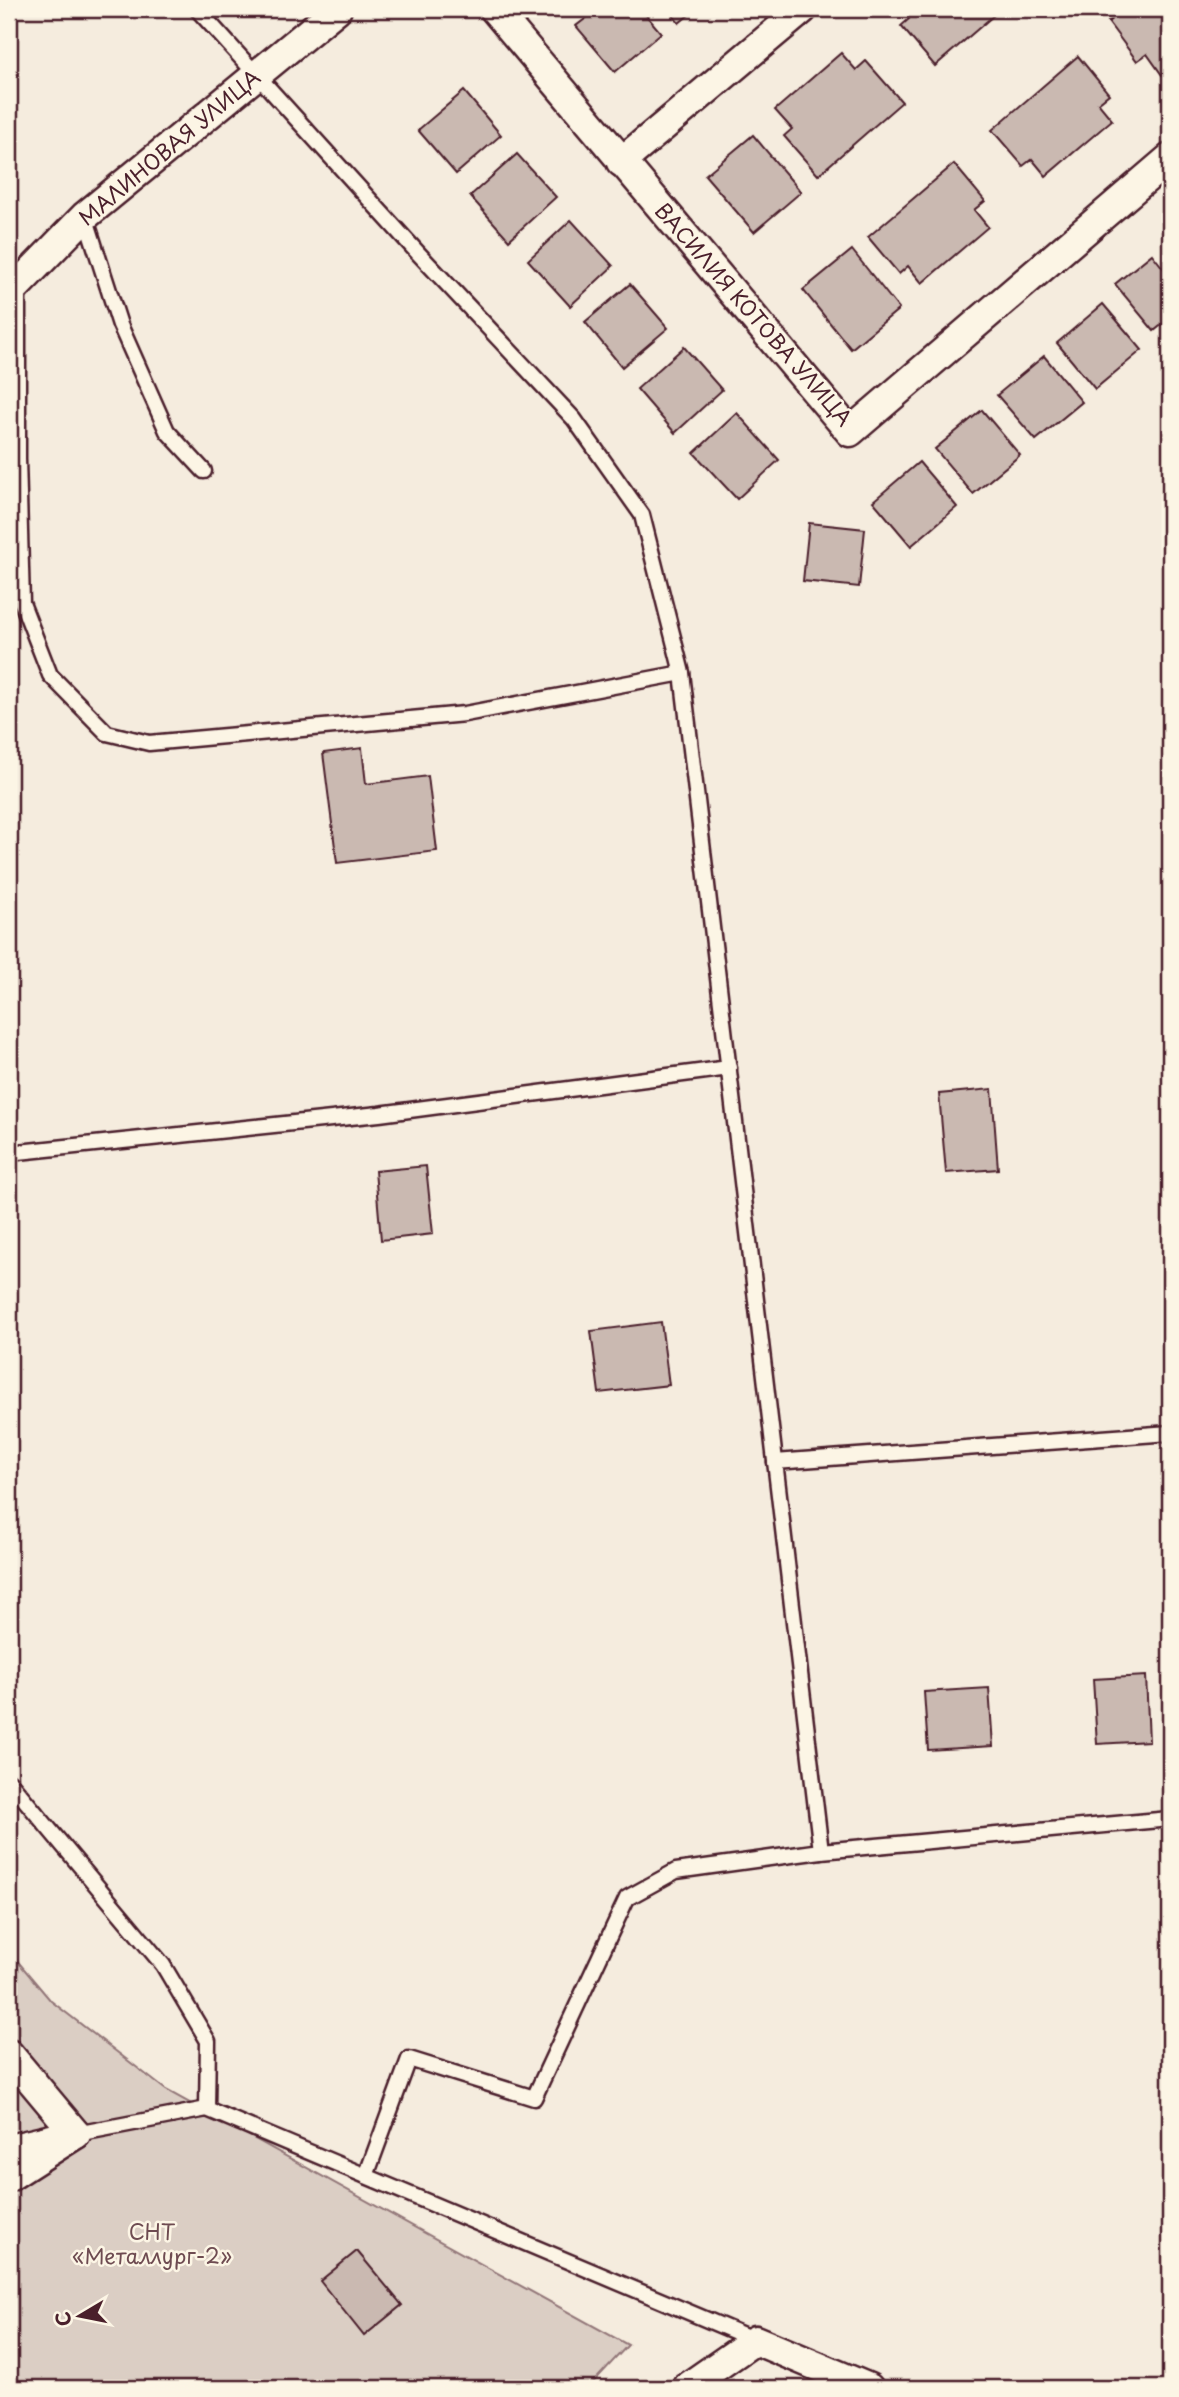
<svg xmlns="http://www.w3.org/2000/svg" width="1179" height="2397" viewBox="0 0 1179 2397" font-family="'Playpen Sans',sans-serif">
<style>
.green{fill:#dbcec4;stroke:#927678;stroke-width:2}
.building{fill:#cab9b1;stroke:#4a1f2b;stroke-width:2}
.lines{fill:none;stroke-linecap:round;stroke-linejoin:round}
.service-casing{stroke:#4a1f2b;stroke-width:19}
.minor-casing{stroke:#4a1f2b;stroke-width:33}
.service{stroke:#fcf5e5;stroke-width:14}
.minor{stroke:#fcf5e5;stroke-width:28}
.labels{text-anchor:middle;stroke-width:5;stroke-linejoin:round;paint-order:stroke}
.street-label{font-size:21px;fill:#4a1f2b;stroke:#fcf5e5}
.park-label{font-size:21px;fill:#6e4b51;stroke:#fcf5e5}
</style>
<rect width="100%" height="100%" fill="#f5ecde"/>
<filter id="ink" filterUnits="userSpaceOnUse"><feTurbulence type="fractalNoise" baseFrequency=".0143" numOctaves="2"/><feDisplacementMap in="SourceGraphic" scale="14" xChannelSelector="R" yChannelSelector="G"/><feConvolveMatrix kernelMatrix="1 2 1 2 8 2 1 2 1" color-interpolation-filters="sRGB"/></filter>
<g filter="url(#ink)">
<!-- green -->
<polygon class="green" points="9,1951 51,2001 166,2090 628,2345 588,2388 9,2388"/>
<!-- building -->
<g class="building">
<polygon points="598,9 641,9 661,33 615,72 576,26"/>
<polygon points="668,9 696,9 679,23"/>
<polygon points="900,9 1001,9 935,66 901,26 909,19"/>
<polygon points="1125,9 1170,9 1170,69 1162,75 1147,54 1137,61 1108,22"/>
<polygon points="841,53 856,70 866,61 902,102 818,175 784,136 792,129 775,110"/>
<polygon points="1078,56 1109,94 1098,103 1112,120 1046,176 1032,159 1023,166 992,130"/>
<polygon points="464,91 501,135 456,174 418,130"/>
<polygon points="753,135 801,192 754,232 705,175"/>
<polygon points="517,154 556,197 509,240 470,196"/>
<polygon points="954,164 985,201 974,210 988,227 922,283 908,266 899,274 868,237"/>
<polygon points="571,220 613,266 570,306 528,260"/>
<polygon points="852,250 899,309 851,349 803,290"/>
<polygon points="1152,254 1170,277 1170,318 1154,331 1115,284"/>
<polygon points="630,284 668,328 622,367 585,322"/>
<polygon points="1103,304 1142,350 1095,389 1057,343"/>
<polygon points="684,347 722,390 675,433 637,389"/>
<polygon points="1044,356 1082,402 1036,440 997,395"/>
<polygon points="982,410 1020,455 973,494 935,449"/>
<polygon points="737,413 779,460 737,499 694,453"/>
<polygon points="919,462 957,507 911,546 873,501"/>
<polygon points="809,523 865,529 859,587 803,581"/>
<polygon points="362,748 366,784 428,776 437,851 337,863 323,753"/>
<polygon points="992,1089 998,1169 946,1173 939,1094"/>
<polygon points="426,1166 433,1234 381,1240 375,1171"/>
<polygon points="661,1322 669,1385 599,1393 591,1331"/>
<polygon points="1146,1676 1149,1741 1097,1744 1093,1679"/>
<polygon points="989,1688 993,1746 928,1750 924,1692"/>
<polygon points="357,2251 402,2305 364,2336 320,2281"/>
</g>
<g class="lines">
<!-- service casing -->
<g class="service-casing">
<g id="service">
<polyline points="197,9 418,253 574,419 642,515 682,673 821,1851 1170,1819"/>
<polyline points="85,216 120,325 167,431 204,471"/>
<polyline points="18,288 18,459 22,603 50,675 107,733 149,743 465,714 682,673"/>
<polyline points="9,1153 379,1114 729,1068"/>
<polyline points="775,1462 1170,1433"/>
<polyline points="9,1781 163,1965 208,2041 207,2109"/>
<polyline points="76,2134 207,2109 755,2340"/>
<polyline points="366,2176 409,2059 534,2098 627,1898 676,1871 821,1851"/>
</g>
</g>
<!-- minor casing -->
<g class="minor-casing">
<g id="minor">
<polyline points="494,9 850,432 1170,158"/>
<polyline points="621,162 803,9"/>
<polyline points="9,294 85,216 337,9"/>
<polyline points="9,2054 76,2134"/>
<polyline points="9,2149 56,2138"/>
<polyline points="9,2177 76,2134"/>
<polyline points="686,2388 755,2340 869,2388"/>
</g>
</g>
<!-- service -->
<use href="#service" class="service"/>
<!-- minor -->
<use href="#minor" class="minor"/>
</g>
</g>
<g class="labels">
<!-- street labels -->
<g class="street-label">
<text transform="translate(170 148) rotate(-40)" y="7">МАЛИНОВАЯ УЛИЦА</text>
<text transform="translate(753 315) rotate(49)" y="7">ВАСИЛИЯ КОТОВА УЛИЦА</text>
</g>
<!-- park labels -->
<g class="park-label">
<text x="152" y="2240">СНТ<tspan x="152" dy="24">«Металлург-2»</tspan></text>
</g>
</g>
<!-- margin -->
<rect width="1179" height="2397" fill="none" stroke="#fcf5e5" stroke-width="35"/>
<rect x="18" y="18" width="1144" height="2362" fill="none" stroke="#4a1f2b" stroke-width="2.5" filter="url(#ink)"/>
<!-- north arrow -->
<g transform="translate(80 2316) rotate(260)" stroke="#fcf5e5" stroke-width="5" paint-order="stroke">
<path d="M0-5L12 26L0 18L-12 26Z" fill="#4a1f2b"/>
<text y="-10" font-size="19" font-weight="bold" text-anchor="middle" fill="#4a1f2b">С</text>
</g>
</svg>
